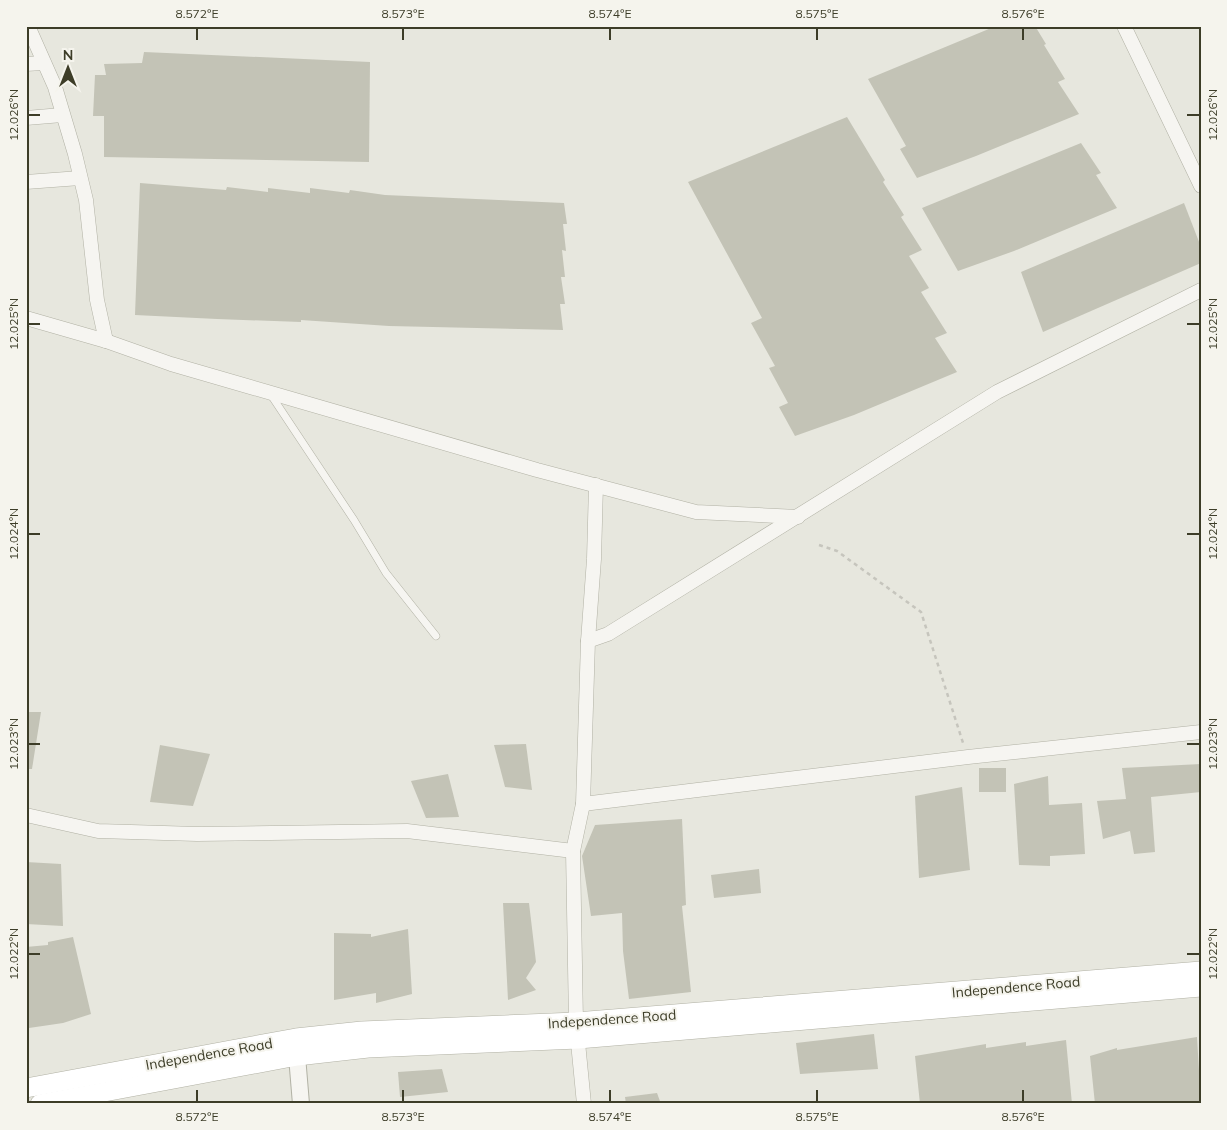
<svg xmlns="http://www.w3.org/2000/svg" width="1227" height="1130" viewBox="0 0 1227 1130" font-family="Mulish,sans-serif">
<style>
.building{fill:#c3c3b6}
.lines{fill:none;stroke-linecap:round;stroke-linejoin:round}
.service-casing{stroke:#b1b1a4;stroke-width:8}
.minor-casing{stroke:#b1b1a4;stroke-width:15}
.tertiary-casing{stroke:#b1b1a4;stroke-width:18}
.secondary-casing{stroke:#b1b1a4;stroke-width:20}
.path{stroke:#c6c5bd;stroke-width:2.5;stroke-dasharray:4 4;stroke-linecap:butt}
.service{stroke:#f6f5f1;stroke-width:7}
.minor{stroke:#f6f5f1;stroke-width:14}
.tertiary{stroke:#f6f5f1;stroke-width:16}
.secondary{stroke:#fff;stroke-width:19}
.ticks{fill:none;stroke:#3d3d28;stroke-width:2}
.labels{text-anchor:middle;stroke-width:4;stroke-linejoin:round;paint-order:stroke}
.street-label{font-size:14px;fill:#3d3d28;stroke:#f5f4ed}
.neatline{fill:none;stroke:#3d3d28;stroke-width:2}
.ticks-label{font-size:12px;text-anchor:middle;fill:#3d3d28}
</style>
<rect width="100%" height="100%" fill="#e7e7de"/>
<!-- building -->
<g class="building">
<polygon points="996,26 1035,26 1046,44 1044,45 1065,79 1058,82 1079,114 976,156 917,178 900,149 906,146 868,79"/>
<polygon points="144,52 370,62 369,162 104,157 104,116 93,116 95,75 106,75 104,64 142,63"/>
<polygon points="847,117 885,180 883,182 904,215 901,217 922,250 909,256 929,288 921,292 947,333 935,338 957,372 854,415 795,436 779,407 788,403 769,368 775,366 751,323 762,318 688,182"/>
<polygon points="1081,143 1101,173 1096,175 1117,208 1014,251 958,271 922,208"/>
<polygon points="140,183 226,190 227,187 268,192 268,188 310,193 310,188 349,193 350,190 385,195 564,203 567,224 563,224 566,251 562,250 565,277 561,277 565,304 560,304 563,330 389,326 301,320 301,322 217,319 135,315"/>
<polygon points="1184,203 1201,247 1201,263 1043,332 1021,272"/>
<polygon points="26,712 41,712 32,769 26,769"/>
<polygon points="526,744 532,790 505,787 494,745"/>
<polygon points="160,745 210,754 193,806 150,802"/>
<polygon points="1201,764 1201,792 1151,797 1155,852 1134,854 1130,831 1103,839 1097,801 1126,799 1122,768"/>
<rect x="979" y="768" width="27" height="24"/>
<polygon points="448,774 459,817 426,818 411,781"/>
<polygon points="1048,776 1049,805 1082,803 1085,854 1050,856 1050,866 1019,865 1014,784"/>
<polygon points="962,787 970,870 919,878 915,796"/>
<polygon points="682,819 686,905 682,906 691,992 629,999 623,951 622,913 591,916 582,856 595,825"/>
<polygon points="26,862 61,864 63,926 26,924"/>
<polygon points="759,869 761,893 714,898 711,875"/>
<polygon points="503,903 529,903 536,962 526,978 536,990 508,1000"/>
<polygon points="408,929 412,994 376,1003 376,993 334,1000 334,933 371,934 371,937"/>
<polygon points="73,937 91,1014 63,1023 29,1028 26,1012 26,947 48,945 48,942"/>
<polygon points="874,1034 878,1069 800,1074 796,1043"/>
<polygon points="1197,1037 1201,1104 1095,1104 1090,1056 1117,1048 1117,1050"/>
<polygon points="1066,1040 1072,1104 920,1104 915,1056 986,1044 986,1048 1026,1042 1026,1046"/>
<polygon points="442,1069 448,1092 400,1097 398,1072"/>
<polygon points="657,1093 661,1104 626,1104 625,1097"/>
</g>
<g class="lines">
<!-- service casing -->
<g class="service-casing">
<polyline id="service" points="271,395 354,520 386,573 436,636"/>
</g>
<!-- minor casing -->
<g class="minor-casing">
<g id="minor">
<polyline points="28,26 55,87 75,154 86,200 97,300 106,341"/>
<polyline points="1124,26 1201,186"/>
<polyline points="26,64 43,63"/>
<polyline points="26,118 62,115"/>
<polyline points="26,182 80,178"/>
<polyline points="26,318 106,341 171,364 537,470 696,512 798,517"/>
<polyline points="588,641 594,559 596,485"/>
<polyline points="583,804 968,757 1201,732"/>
<polyline points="26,815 98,831 197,834 407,831 573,851"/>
<polyline points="584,1104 576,1022 573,851 583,804 588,641 608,634 997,392 1201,290"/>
</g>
</g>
<!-- tertiary casing -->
<g class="tertiary-casing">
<polyline id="tertiary" points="296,1044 301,1104"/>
</g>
<!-- secondary casing -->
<g class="secondary-casing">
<g id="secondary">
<polyline points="26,1088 296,1038 362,1031 576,1022 1201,971"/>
<polyline points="40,1104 297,1056 368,1048 578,1039 1201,987"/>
</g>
</g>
<!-- path -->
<polyline class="path" points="819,545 837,551 921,612 964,746"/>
<!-- service -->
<use href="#service" class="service"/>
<!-- minor -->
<use href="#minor" class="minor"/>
<!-- tertiary -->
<use href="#tertiary" class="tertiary"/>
<!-- secondary -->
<use href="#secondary" class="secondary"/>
</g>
<!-- ticks -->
<path class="ticks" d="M 197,28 L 197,40M 403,28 L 403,40M 610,28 L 610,40M 817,28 L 817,40M 1023,28 L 1023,40M 28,115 L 40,115M 1187,115 L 1200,115M 28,324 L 40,324M 1187,324 L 1200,324M 28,534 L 40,534M 1187,534 L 1200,534M 28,744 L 40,744M 1187,744 L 1200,744M 28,954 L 40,954M 1187,954 L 1200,954M 197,1090 L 197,1102M 403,1090 L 403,1102M 610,1090 L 610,1102M 817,1090 L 817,1102M 1023,1090 L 1023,1102"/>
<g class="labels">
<!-- street labels -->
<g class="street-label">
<text transform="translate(1016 987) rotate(-5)" y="5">Independence Road</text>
<text transform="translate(612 1019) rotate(-4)" y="5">Independence Road</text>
<text transform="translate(209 1054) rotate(-10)" y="5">Independence Road</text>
</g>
</g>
<!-- border -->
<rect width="1227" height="1130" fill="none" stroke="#f5f4ed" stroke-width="55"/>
<!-- north arrow -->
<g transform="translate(68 68)" stroke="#f5f4ed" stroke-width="4" paint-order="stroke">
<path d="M0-4L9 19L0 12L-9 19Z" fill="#3d3d28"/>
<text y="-8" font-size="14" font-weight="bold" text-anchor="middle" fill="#3d3d28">N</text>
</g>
<rect x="28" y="28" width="1172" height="1074" class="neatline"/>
<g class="ticks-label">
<text x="197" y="18">8.572°E</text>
<text x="403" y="18">8.573°E</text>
<text x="610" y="18">8.574°E</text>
<text x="817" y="18">8.575°E</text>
<text x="1023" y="18">8.576°E</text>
<text transform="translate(14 115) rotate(-90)" y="4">12.026°N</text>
<text transform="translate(1213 115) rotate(-90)" y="4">12.026°N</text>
<text transform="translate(14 324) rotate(-90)" y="4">12.025°N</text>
<text transform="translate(1213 324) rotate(-90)" y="4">12.025°N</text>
<text transform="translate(14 534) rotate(-90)" y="4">12.024°N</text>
<text transform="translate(1213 534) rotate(-90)" y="4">12.024°N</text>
<text transform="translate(14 744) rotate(-90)" y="4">12.023°N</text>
<text transform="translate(1213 744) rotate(-90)" y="4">12.023°N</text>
<text transform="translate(14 954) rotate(-90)" y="4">12.022°N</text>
<text transform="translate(1213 954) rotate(-90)" y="4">12.022°N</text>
<text x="197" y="1121">8.572°E</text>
<text x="403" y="1121">8.573°E</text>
<text x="610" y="1121">8.574°E</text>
<text x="817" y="1121">8.575°E</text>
<text x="1023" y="1121">8.576°E</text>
</g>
</svg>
